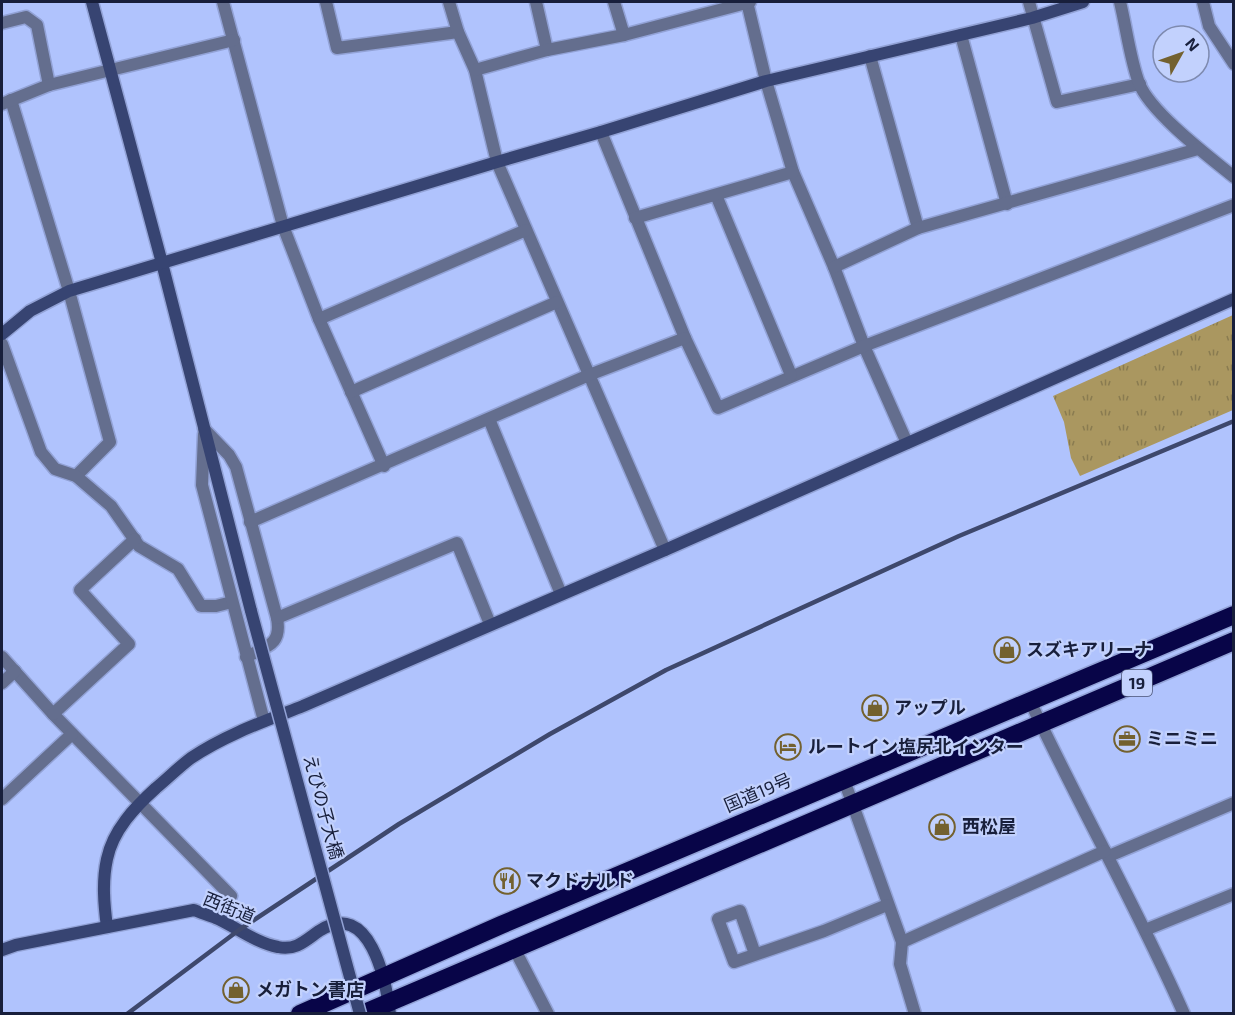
<svg xmlns="http://www.w3.org/2000/svg" width="1235" height="1015" viewBox="0 0 1235 1015" font-family="'Exo 2','Noto Sans JP',sans-serif">
<style>
.park{fill:url(#park-tufts)}
.lines{fill:none;stroke-linecap:round;stroke-linejoin:round}
.street-casing{stroke:#92a2d6;stroke-width:15}
.secondary-casing{stroke:#92a2d6;stroke-width:15}
.highway-casing{stroke:#92a2d6;stroke-width:21}
.street{stroke:#646e8e;stroke-width:12}
.secondary{stroke:#374472;stroke-width:12}
.highway{stroke:#080548;stroke-width:18}
.rail{stroke:#3e486c;stroke-width:4.5}
.secondary-bridge-casing{stroke:#92a2d6;stroke-width:15;stroke-linecap:butt}
.secondary-bridge{stroke:#374472;stroke-width:12}
.labels{text-anchor:middle;stroke-width:4.5;stroke-linejoin:round;paint-order:stroke}
.shield{fill:#c2d1fd;stroke:#4b5475;stroke-width:1.5}
.shield-label{font-size:16px;font-weight:bold;fill:#181f3b}
.poi-label{font-size:18px;font-weight:bold;fill:#181f3b;stroke:#c2d1fd;text-anchor:start}
.street-label{font-size:18px;fill:#181f3b;stroke:#c2d1fd}
</style>
<defs>
<pattern id="park-tufts" width="24" height="20" patternUnits="userSpaceOnUse" patternTransform="scale(1.5)"><rect width="24" height="20" fill="#aa9760"/><path d="M3 7l-1-3M5 7V3M7 7l1-3M15 17l-1-3M17 17v-4M19 17l1-3" fill="none" stroke="#897b50"/></pattern>
</defs>
<rect width="100%" height="100%" fill="#b0c3fd"/>
<!-- park -->
<polygon class="park" points="1233,315 1233,410 1080,476 1071,458 1064,422 1053,396"/>
<g class="lines">
<!-- street casing -->
<g class="street-casing">
<g id="street">
<polyline points="223,2 283,226 319,319 384,466"/>
<polyline points="326,2 337,48 458,32"/>
<polyline points="449,2 458,32 475,70 497,162 665,550"/>
<polyline points="536,2 547,50"/>
<polyline points="614,2 624,35"/>
<polyline points="747,2 766,81 793,172 834,267 864,346 907,443"/>
<polyline points="1029,2 1057,102 1140,84"/>
<path d="M 1120,2 C 1126,26 1130,59 1139,83 C 1150,112 1208,156 1234,177"/>
<polyline points="1203,2 1209,26 1234,64"/>
<polyline points="2,23 26,17 37,25 49,85"/>
<polyline points="961,35 1007,204"/>
<polyline points="870,56 918,228"/>
<polyline points="475,70 547,50 624,35 750,2"/>
<polyline points="11,100 69,291 110,442 76,476"/>
<polyline points="2,104 49,85 234,40"/>
<polyline points="601,132 685,338 718,408 864,346 1234,205"/>
<polyline points="716,195 791,375"/>
<polyline points="635,218 793,172"/>
<polyline points="834,267 918,228 1198,149"/>
<polyline points="319,319 526,230"/>
<polyline points="2,344 41,452 55,469 76,476 111,506 139,546 178,569 201,606 216,606 232,602"/>
<polyline points="351,392 557,302"/>
<polyline points="489,419 561,594"/>
<path d="M 204,429 L 229,455 L 236,467 L 277,618 C 282,645 267,646 246,657"/>
<polyline points="204,434 202,485 264,721"/>
<polyline points="250,522 589,375 685,338"/>
<polyline points="277,618 457,543 490,624"/>
<polyline points="2,657 53,714 231,896 216,918"/>
<polyline points="2,683 15,671"/>
<path d="M 1030,701 C 1079,806 1137,907 1184,1014"/>
<polyline points="53,714 129,644 80,590 135,539"/>
<polyline points="844,780 902,942 900,964 915,1014"/>
<polyline points="2,799 72,734"/>
<polyline points="1109,856 1234,803"/>
<polyline points="1145,930 1234,894"/>
<polyline points="902,942 1105,851"/>
<polyline points="514,948 548,1014"/>
<polyline points="755,954 740,911 718,919 734,962 824,931 887,905"/>
</g>
</g>
<!-- secondary casing -->
<g class="secondary-casing">
<g id="secondary">
<polyline points="92,2 162,263 251,611"/>
<polyline points="2,334 30,311 69,291 497,162 601,132 766,81 1032,18 1083,2"/>
<path d="M 107,927 C 104,904 102,882 107,859 C 113,830 135,807 156,788 C 168,778 179,767 191,758 C 225,735 265,721 303,706 L 665,550 L 1234,299"/>
<path d="M 2,950 L 16,945 L 194,910 C 201,913 209,915 216,918 C 236,927 256,943 278,947 C 296,951 306,940 319,931 C 370,898 386,981 390,1014"/>
</g>
</g>
<!-- highway casing -->
<g class="highway-casing">
<g id="highway">
<polyline points="300,1014 501,925 1234,615"/>
<polyline points="362,1014 1234,641"/>
</g>
</g>
<!-- street -->
<use href="#street" class="street"/>
<!-- secondary -->
<use href="#secondary" class="secondary"/>
<!-- highway -->
<use href="#highway" class="highway"/>
<!-- rail -->
<polyline class="rail" points="127,1014 239,930 399,824 550,734 666,670 959,536 1234,421"/>
<!-- secondary-bridge casing -->
<g class="secondary-bridge-casing">
<polyline id="secondary-bridge" points="251,611 360,1014"/>
</g>
<!-- secondary-bridge -->
<use href="#secondary-bridge" class="secondary-bridge"/>
</g>
<!-- icons -->
<defs>
<g id="shop-ring" transform="scale(1.35)"><circle r="9.5" fill="#c2d1fd" stroke="#73612f" stroke-width="1.5"/><path d="M-5-2.5h2.3a2.7 3.5 0 0 1 5.4 0H5L5.5 6h-11ZM-1.5-2.5h3a1.5 2.3 0 0 0-3 0Z" fill="#73612f"/></g>
<g id="office-ring" transform="scale(1.35)"><circle r="9.5" fill="#c2d1fd" stroke="#73612f" stroke-width="1.5"/><path d="M-6-3h4V-5.5h4V-3h4V5H-6ZM-1-4.5V-3h2v-1.5ZM-6 0V1H6V0Z" fill="#73612f"/></g>
<g id="hotel-ring" transform="scale(1.35)"><circle r="9.5" fill="#c2d1fd" stroke="#73612f" stroke-width="1.5"/><path d="M-6-4.5h1.5V1H6V5H4.5V3h-9V5H-6ZM-4 0a1.8 1.8 0 1 1 3.6 0ZM.5 0V-2.5h3Q6-2.5 6 0Z" fill="#73612f"/></g>
<g id="restaurant-ring" transform="scale(1.35)"><circle r="9.5" fill="#c2d1fd" stroke="#73612f" stroke-width="1.5"/><path d="M-5-6h1v4h1v-4h1v4h1v-4h1v5L-1.5 .5V6h-2V.5L-5-1ZM5-6V6H3V1.5H1.5Q1.5-4 5-6Z" fill="#73612f"/></g>
</defs>
<g fill-rule="evenodd">
<use href="#shop-ring" x="1007" y="650"/>
<use href="#shop-ring" x="875" y="708"/>
<use href="#office-ring" x="1127" y="739"/>
<use href="#hotel-ring" x="788" y="747"/>
<use href="#shop-ring" x="942" y="827"/>
<use href="#restaurant-ring" x="507" y="881"/>
<use href="#shop-ring" x="236" y="990"/>
</g>
<g class="labels">
<!-- shield labels -->
<rect class="shield" x="1122" y="670" width="30" height="26" rx="4.5"/>
<g class="shield-label">
<text x="1137" y="689">19</text>
</g>
<!-- poi labels -->
<g class="poi-label">
<text x="1026" y="656">スズキアリーナ</text>
<text x="894" y="714">アップル</text>
<text x="1146" y="745">ミニミニ</text>
<text x="808" y="753">ルートイン塩尻北インター</text>
<text x="962" y="833">西松屋</text>
<text x="526" y="887">マクドナルド</text>
<text x="256" y="996">メガトン書店</text>
</g>
<!-- street labels -->
<g class="street-label">
<text transform="translate(758 793) rotate(-23)" y="6">国道19号</text>
<text transform="translate(323 807) rotate(75)" y="6">えびの子大橋</text>
<text transform="translate(229 908) rotate(22)" y="6">西街道</text>
</g>
</g>
<!-- border -->
<rect width="1235" height="1015" fill="none" stroke="#181f3b" stroke-width="6"/>
<!-- north arrow -->
<g transform="translate(1181 54) rotate(50)"><circle r="28" fill="#c2d1fd" stroke="#7e8aaf" stroke-width="1.5"/>
<path d="M0-4.5L10 22L0 15L-10 22Z" fill="#73612f"/>
<text y="-9" font-size="16" font-weight="bold" text-anchor="middle" fill="#181f3b">N</text>
</g>
</svg>
